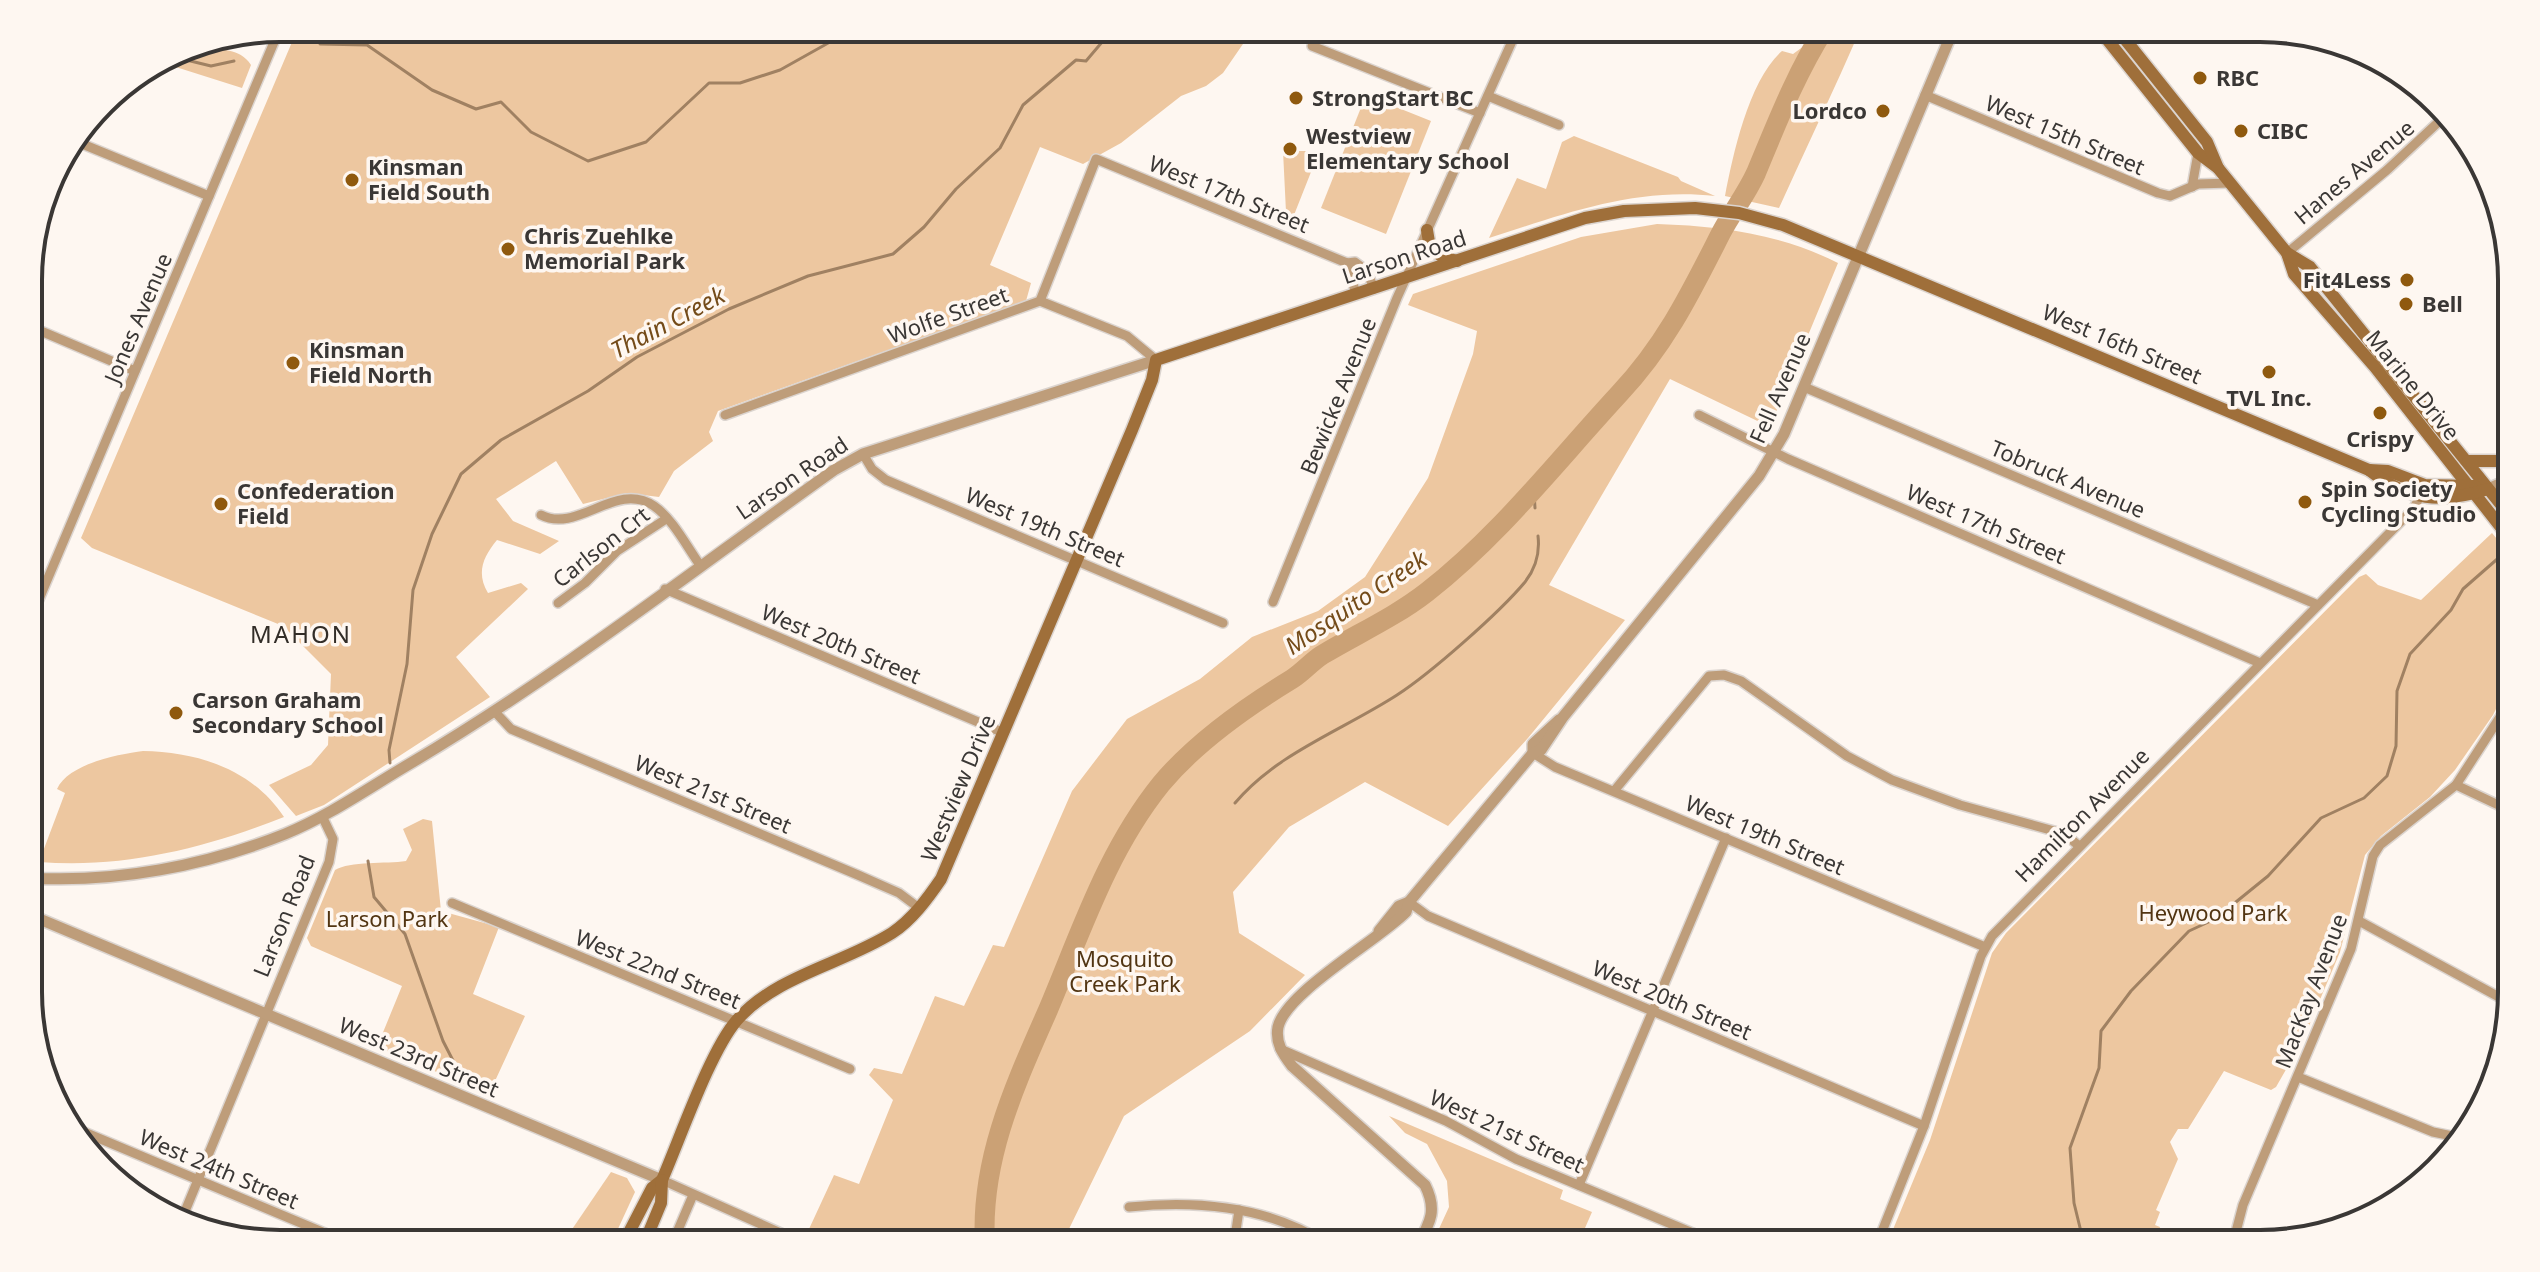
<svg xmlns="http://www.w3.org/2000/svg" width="2540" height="1272" viewBox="0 0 2540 1272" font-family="'Noto Sans',sans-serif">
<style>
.green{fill:#edc7a0}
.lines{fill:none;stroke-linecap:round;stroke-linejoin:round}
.stream{stroke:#a08162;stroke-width:3}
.river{stroke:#cba175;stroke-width:20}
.minor-casing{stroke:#dbd4cf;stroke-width:12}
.tertiary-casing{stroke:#dbd4cf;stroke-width:14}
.secondary-casing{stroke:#dbd4cf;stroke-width:15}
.minor{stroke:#be9d7a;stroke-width:9}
.tertiary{stroke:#be9d7a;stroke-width:11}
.secondary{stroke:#9f6f3a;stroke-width:12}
.poi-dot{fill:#8f590e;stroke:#fef7f1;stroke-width:3}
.labels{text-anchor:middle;stroke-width:7;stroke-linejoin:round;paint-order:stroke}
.poi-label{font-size:22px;font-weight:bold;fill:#3a3735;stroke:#fef7f1;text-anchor:start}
.street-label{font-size:22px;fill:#3a3735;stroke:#fef7f1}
.park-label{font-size:22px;fill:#523512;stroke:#fef7f1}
.water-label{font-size:24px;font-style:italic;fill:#744b19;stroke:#fef7f1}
.neighbourhood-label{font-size:24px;letter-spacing:2px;fill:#322d28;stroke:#fef7f1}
.rim{fill:none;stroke:#3a3735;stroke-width:4}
</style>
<rect width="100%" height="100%" fill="#fef7f1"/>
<!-- green -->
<g class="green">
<path d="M 298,28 L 1254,28 L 1223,73 L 1206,86 L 1181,96 L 1121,143 L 1083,164 L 1040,147 L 990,265 L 1031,283 L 1026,301 L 718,411 L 709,432 L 713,441 L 674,471 L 659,497 L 627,493 L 583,504 L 556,461 L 496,499 L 513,521 L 559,541 L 540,554 L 497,540 C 483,557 476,573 488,593 L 521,583 L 528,589 L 456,657 L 490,697 L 324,805 L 296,816 L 269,785 L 311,765 L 328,745 L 331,674 L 283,626 L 92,548 L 81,538 Z"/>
<path d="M 1815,28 L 1861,28 C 1835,88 1806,148 1779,208 L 1725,196 C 1733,154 1749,80 1782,51 L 1793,54 L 1808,43 Z"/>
<path d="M 200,44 C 218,51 240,47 251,65 L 242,88 L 160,62 L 184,47 Z"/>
<polygon points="1366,95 1431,121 1386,234 1321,208"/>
<path d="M 1574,136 L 1678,177 L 1681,181 L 1715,196 C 1635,187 1564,214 1489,238 L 1517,178 L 1546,189 L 1562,142 Z"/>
<polygon points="1283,151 1306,151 1306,171 1311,172 1294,215 1286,212"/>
<path d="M 1657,224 C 1721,226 1780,234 1838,263 L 1770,427 L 1670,379 L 1549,585 L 1625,620 L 1528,738 L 1448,826 L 1365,782 L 1289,827 L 1233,892 L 1239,933 L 1305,975 L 1250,1031 L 1124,1116 L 1068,1231 L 1069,1244 L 803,1242 L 834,1175 L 859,1184 L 893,1100 L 869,1075 L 874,1068 L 902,1074 L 935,996 L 964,1006 L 993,945 L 1004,947 L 1072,791 L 1127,719 L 1200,679 L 1252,637 L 1318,611 L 1365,577 L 1428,478 L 1473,354 L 1477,331 L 1408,305 L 1413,294 L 1581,237 Z"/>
<polygon points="2492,533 2511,556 2511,679 2493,715 2455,770 2430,797 2381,836 2365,855 2340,952 2303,1040 2276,1087 2271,1090 2224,1071 2188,1129 2178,1129 2170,1142 2178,1159 2156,1210 2160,1212 2155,1225 2160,1227 2155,1244 1887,1244 1930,1140 1992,953 2006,933 2359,577 2366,574 2378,585 2421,600"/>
<path d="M 143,751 C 198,752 252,769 284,817 C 206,848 123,869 39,862 L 65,793 L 57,789 C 68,764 119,754 143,751 Z"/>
<path d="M 423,819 L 432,821 L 441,911 L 499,927 L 473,994 L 525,1016 L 489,1094 L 377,1047 L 402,986 L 311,946 L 307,938 L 335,870 C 350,861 386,864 406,861 L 412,850 L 403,829 Z"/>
<polygon points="1389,1116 1563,1190 1560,1199 1592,1212 1578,1244 1432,1244 1449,1207 1447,1181 1427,1144 1405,1133"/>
<polygon points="611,1172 627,1178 635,1192 611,1244 562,1244"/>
</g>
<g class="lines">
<!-- stream -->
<g class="stream">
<polyline points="320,44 367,45 432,90 476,109 501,102 531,132 588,161 646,142 709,83 740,83 780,70 855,28"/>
<polyline points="170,56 211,66 234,61"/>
<polyline points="1534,492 1535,508"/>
<polyline points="390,763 389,750 407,664 413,590 432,534 461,474 501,440 588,391 637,357 729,309 808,276 893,254 924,227 956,189 1000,148 1023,105 1076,60 1086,61 1114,28"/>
<path d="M 1235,803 C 1277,753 1343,730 1397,695 C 1431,673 1499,613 1525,582 C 1536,568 1540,553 1538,536"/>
<polyline points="368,861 374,897 405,934 443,1041 464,1082"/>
<polyline points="2084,1244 2074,1203 2070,1148 2099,1068 2101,1031 2131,991 2189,931 2215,919 2268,876 2321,818 2364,798 2387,776 2396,746 2397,691 2410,654 2451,610 2463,589 2511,547"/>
</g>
<!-- river -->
<path class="river" d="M 985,1244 C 980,1160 1015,1085 1048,1010 C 1081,932 1107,851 1161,784 C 1196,742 1246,707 1292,679 C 1303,672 1311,662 1322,655 C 1357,634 1395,617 1427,592 C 1500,535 1557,461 1619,394 C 1666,344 1691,292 1721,233 C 1732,212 1746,195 1756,173 C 1776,125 1796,73 1825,28"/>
<!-- minor casing -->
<g class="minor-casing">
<g id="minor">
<polyline points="1771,28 1796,37 1805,28"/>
<polyline points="1312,46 1480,113"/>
<polyline points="1925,95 2158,193 2170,196 2198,184 2230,183"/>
<polyline points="1488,96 1559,125"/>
<polyline points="75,141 209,196"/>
<polyline points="2192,187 2198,153"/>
<polyline points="2287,253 2387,170 2446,115"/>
<polyline points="1347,263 1356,294"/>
<polyline points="1040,301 1127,336 1156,360"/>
<polyline points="29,326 135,371"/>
<polyline points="1804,387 2318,605"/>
<polyline points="725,415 1040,301 1096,159 1347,263 1355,262 1367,271 1374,289"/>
<polyline points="1699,415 1788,459 2260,663"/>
<polyline points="863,454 872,469 886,480 1223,623"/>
<path d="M 541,515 C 578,534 616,480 654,506 C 673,519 687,547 700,565"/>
<polyline points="29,529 37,532"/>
<polyline points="665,589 1004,733"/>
<polyline points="1273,602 1397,298 1518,28"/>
<polyline points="558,603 585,583 617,551 666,519"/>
<polyline points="29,623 280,28"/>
<polyline points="495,712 511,729 858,875 899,893 919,908"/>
<polyline points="1533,753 1555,767 1985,947"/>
<polyline points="2456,785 2511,811"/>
<polyline points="1614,791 1709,676 1724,675 1741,681 1847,756 1892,780 1960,805 2065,834 2079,846"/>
<polyline points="1409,902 1428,916 1924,1126"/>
<polyline points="452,903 850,1069"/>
<polyline points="2359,921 2510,1003"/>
<polyline points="1280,1049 1446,1121 1516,1159 1719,1244"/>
<polyline points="2298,1077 2433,1132 2457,1137"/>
<polyline points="72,1127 351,1244"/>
<polyline points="662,1180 792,1238"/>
<polyline points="1579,1185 1726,838"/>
<path d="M 1129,1207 C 1197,1200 1268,1206 1327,1244"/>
<polyline points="181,1221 329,862 333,839 322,816"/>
<polyline points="2233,1243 2243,1205 2351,949 2373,856 2380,845 2456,785 2511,700"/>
<polyline points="672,1244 693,1195"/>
<polyline points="1234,1244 1239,1210"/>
<polyline points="1877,1244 1924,1126 1981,956 1992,936 2414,508 2422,492"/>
</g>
</g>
<!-- tertiary casing -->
<g class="tertiary-casing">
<g id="tertiary">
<polyline points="2488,489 2511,479"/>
<polyline points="1533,753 1533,744 1559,720"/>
<path d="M 30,878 C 116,883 205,866 285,834 C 329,816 370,787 411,763 C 558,676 695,569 834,470 L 863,454 L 1156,360"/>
<polyline points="30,915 662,1180"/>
<polyline points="1379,931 1399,906 1409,902"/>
<path d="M 1418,1244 C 1431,1222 1437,1209 1425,1185 L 1292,1066 C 1283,1054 1275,1043 1278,1027 C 1286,992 1380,939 1406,912 L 1409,902 L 1533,753 L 1541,750 L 1563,717 L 1759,476 L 1784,434 L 1954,28"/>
</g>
</g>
<!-- secondary casing -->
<g class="secondary-casing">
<g id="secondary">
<polyline points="2098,28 2198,153 2218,168 2287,253 2294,274 2375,367 2511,540"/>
<polyline points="2116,28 2207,142 2218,168"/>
<polyline points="1427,230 1430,248 1443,257 1457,261"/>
<polyline points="2287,253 2310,267 2511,517"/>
<polyline points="2468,461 2511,461"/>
<polyline points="2369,470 2388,471 2425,485 2475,486"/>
<path d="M 623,1244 L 652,1188 L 662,1180 C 680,1139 710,1051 737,1020 C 777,975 843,964 892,933 C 912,920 928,898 941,879 L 1132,430 L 1152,380 L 1156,360 L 1585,218 L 1624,211 L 1695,208 L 1739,213 L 1783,225 L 2369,470 C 2409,501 2441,504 2488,489"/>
<polyline points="644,1244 661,1203 662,1180"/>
</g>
</g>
<!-- minor -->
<use href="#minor" class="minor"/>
<!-- tertiary -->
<use href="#tertiary" class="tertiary"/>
<!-- secondary -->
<use href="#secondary" class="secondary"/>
</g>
<!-- markers -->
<g class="poi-dot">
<circle cx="2200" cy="78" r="8"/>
<circle cx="1296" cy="98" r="8"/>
<circle cx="1883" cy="111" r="8"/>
<circle cx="2241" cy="131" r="8"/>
<circle cx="1290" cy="149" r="8"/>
<circle cx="352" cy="180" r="8"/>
<circle cx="508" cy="249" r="8"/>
<circle cx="2407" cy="280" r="8"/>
<circle cx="2406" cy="304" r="8"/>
<circle cx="293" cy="363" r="8"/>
<circle cx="2269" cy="372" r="8"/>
<circle cx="2380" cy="413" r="8"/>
<circle cx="2305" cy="502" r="8"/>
<circle cx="221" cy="504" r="8"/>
<circle cx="176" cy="713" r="8"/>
</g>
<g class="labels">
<!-- poi labels -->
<g class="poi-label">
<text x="2216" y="86">RBC</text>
<text x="1312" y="106">StrongStart BC</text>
<text x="1867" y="119" text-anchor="end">Lordco</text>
<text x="2257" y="139">CIBC</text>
<text x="1306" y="144">Westview<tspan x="1306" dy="25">Elementary School</tspan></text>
<text x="368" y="175">Kinsman<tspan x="368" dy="25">Field South</tspan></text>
<text x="524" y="244">Chris Zuehlke<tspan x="524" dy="25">Memorial Park</tspan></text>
<text x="2391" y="288" text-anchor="end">Fit4Less</text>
<text x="2422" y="312">Bell</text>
<text x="309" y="358">Kinsman<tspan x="309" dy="25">Field North</tspan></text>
<text x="2269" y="406" text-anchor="middle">TVL Inc.</text>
<text x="2380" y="447" text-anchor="middle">Crispy</text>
<text x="2321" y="497">Spin Society<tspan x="2321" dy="25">Cycling Studio</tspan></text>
<text x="237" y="499">Confederation<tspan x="237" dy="25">Field</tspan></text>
<text x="192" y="708">Carson Graham<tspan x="192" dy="25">Secondary School</tspan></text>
</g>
<!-- street labels -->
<g class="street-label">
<text transform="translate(2065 135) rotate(23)" y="8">West 15th Street</text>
<text transform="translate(2354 172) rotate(-40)" y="8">Hanes Avenue</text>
<text transform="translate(1229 194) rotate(22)" y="8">West 17th Street</text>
<text transform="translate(1404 257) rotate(-18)" y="8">Larson Road</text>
<text transform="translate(948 315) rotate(-20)" y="8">Wolfe Street</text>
<text transform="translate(138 318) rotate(-67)" y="8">Jones Avenue</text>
<text transform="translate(2122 344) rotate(23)" y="8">West 16th Street</text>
<text transform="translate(2413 385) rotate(51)" y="8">Marine Drive</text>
<text transform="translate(1780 388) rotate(-66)" y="8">Fell Avenue</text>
<text transform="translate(1338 396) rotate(-68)" y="8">Bewicke Avenue</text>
<text transform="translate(792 478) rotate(-34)" y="8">Larson Road</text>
<text transform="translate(2068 479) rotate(23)" y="8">Tobruck Avenue</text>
<text transform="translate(1986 524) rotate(23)" y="8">West 17th Street</text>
<text transform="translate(1045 527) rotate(23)" y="8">West 19th Street</text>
<text transform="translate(601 547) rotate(-38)" y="8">Carlson Crt</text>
<text transform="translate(841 644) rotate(23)" y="8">West 20th Street</text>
<text transform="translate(958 788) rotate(-67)" y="8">Westview Drive</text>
<text transform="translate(713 794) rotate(23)" y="8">West 21st Street</text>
<text transform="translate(2082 815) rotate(-45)" y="8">Hamilton Avenue</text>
<text transform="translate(1765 835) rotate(23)" y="8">West 19th Street</text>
<text transform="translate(284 916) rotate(-68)" y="8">Larson Road</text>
<text transform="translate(658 969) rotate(22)" y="8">West 22nd Street</text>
<text transform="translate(2311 991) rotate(-69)" y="8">MacKay Avenue</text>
<text transform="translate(1672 1000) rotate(23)" y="8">West 20th Street</text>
<text transform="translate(419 1057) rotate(23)" y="8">West 23rd Street</text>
<text transform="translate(1507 1131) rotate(25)" y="8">West 21st Street</text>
<text transform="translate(219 1169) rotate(23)" y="8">West 24th Street</text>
</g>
<!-- park labels -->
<g class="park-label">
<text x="2213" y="921">Heywood Park</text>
<text x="387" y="927">Larson Park</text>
<text x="1125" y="967">Mosquito<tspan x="1125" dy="25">Creek Park</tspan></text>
</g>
<!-- water labels -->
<g class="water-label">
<text transform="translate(668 323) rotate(-28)" y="8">Thain Creek</text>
<text transform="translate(1356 603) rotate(-34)" y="8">Mosquito Creek</text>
</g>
<!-- neighbourhood labels -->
<g class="neighbourhood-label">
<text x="301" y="643">MAHON</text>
</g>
</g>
<!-- crop -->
<path d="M0 0H2540V1272H0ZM280 42H2260A238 238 0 0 1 2498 280V992A238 238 0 0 1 2260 1230H280A238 238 0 0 1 42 992V280A238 238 0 0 1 280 42Z" fill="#fef7f1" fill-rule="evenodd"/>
<path class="rim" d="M280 42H2260A238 238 0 0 1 2498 280V992A238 238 0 0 1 2260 1230H280A238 238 0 0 1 42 992V280A238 238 0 0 1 280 42Z"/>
</svg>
